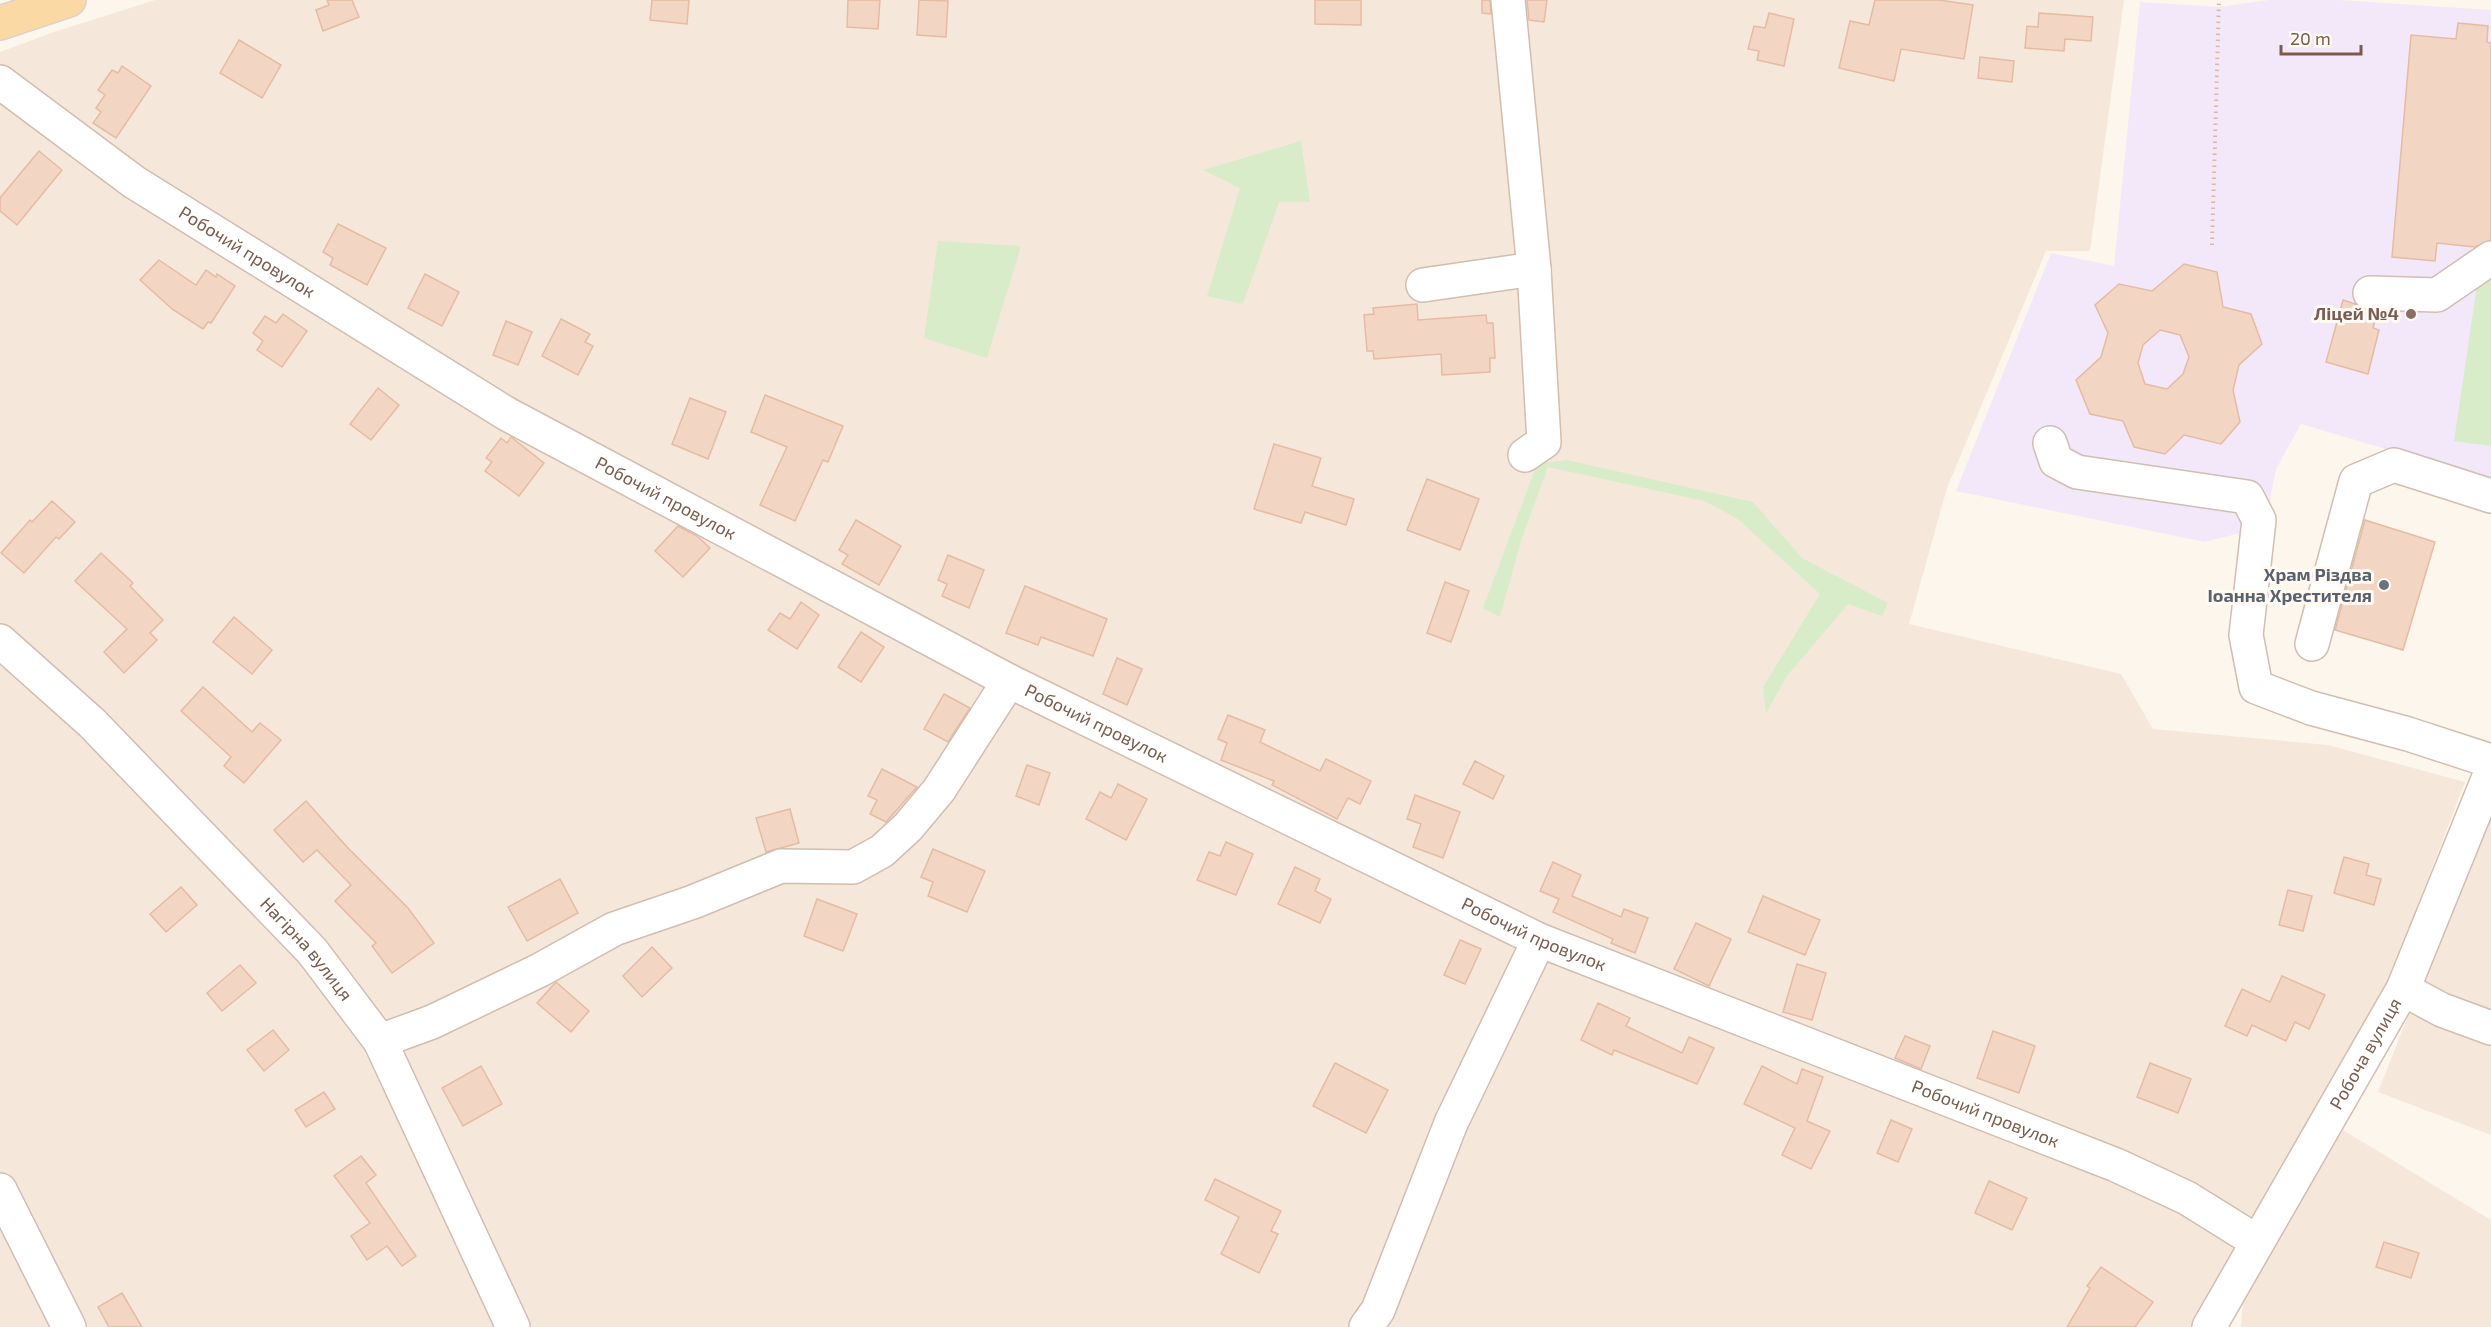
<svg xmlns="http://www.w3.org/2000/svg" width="2491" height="1327" viewBox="0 0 2491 1327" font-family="'Exo 2',sans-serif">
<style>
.residential{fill:#f5e8da}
.education{fill:#f3e8fa}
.green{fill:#d8ecc9}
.building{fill:#f3d5c3;stroke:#e6bba3;stroke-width:1.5;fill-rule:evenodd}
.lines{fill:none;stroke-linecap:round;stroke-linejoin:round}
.minor-casing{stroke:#d1beb0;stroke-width:36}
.major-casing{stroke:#dad1cd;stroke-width:36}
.path{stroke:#d9b8a5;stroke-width:4;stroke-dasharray:1.5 4.5;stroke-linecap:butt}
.minor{stroke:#fff;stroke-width:33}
.major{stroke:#fbd9a5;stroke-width:33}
.education-dot{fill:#8d6e63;stroke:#fffaf3;stroke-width:2}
.worship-dot{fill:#6b7280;stroke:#fffaf3;stroke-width:2}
.labels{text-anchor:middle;stroke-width:6;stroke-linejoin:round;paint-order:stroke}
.street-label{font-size:18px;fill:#7a5c4d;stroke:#fffaf3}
.education-label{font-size:18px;font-weight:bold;fill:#785e54;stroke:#fffaf3;text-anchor:end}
.worship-label{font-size:18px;font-weight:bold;fill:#5b616d;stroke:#fffaf3;text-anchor:end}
</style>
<rect width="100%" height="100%" fill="#fdf6ec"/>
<!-- residential -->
<g class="residential">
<polygon points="155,0 2124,0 2090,251 2046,251 1947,488 1909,624 2121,674 2153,729 2328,745 2465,782 2382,999 2193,1327 0,1327 0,52 54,32"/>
<polygon points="2491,806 2491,1135 2378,1092"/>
<polygon points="2343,1130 2491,1220 2491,1327 2241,1327 2243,1300 2281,1231"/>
</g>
<!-- education -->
<polygon class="education" points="2269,0 2339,0 2491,10 2491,480 2301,424 2276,469 2268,510 2248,531 2205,542 1956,491 2051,253 2114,266 2140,2 2219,7"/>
<!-- green -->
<g class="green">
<polygon points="1301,141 1310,202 1279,202 1243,304 1207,296 1240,188 1203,170"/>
<polygon points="938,241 1021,246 987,358 924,338"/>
<polygon points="2478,278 2491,280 2491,446 2454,441"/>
<polygon points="1567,460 1753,502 1802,558 1888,603 1882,616 1848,604 1787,676 1766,713 1763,687 1820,594 1738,519 1704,501 1548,467 1521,541 1500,617 1483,608 1537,464"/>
</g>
<!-- building -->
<g class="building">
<polygon points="327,0 352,0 359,17 323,31 316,10 329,5"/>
<polygon points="652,0 689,0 687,24 650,20"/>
<polygon points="848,0 880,0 878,29 847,27"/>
<polygon points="919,0 948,1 946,37 917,35"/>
<polygon points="1315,0 1361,0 1361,25 1315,24"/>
<polygon points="1482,0 1490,0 1491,14 1482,13"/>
<polygon points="1527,0 1547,0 1544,22 1529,20"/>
<polygon points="1875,0 1939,0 1973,5 1964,59 1901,49 1894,81 1839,68 1850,21 1869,25"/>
<polygon points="1769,13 1794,19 1784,66 1757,60 1759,51 1748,49 1754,26 1765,28"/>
<polygon points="2039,13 2093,17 2091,41 2065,39 2064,51 2025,48 2027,26 2038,27"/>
<polygon points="2458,23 2488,26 2487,42 2491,43 2491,240 2475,247 2437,243 2435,261 2392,257 2411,35 2456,39"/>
<polygon points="239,40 281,65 262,98 220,73"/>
<polygon points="1980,57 2014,61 2012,82 1978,78"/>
<polygon points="122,66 151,86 116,138 93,123 101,112 96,108 105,95 98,90 112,70 118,73"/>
<polygon points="39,151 62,170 17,225 0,211 0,198"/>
<polygon points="338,224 386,248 367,285 330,265 333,258 323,252"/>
<polygon points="159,260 196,285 206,270 216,277 217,274 235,286 211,323 208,322 203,329 172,309 140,280"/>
<path d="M 2184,264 L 2217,272 L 2223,307 L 2251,314 L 2262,344 L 2239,365 L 2233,390 L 2240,422 L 2221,444 L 2184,435 L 2165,454 L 2134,447 L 2123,421 L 2090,414 L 2076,380 L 2101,357 L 2108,333 L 2095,305 L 2119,284 L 2152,291 ZM 2160,330 L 2180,335 L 2189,357 L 2183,374 L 2167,389 L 2145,384 L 2138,363 L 2143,345 Z"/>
<polygon points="425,274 459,292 442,326 408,308"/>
<polygon points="2343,300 2355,304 2361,309 2377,312 2373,328 2379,330 2368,374 2326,362"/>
<polygon points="1417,304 1418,320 1486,315 1487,323 1493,323 1495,358 1490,358 1490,372 1442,375 1441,354 1374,359 1373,351 1367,351 1364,315 1374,314 1373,308"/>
<polygon points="283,314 307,331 282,367 257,350 263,341 253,333 265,316 276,323"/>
<polygon points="561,319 590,334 585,342 593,346 578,375 542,356"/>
<polygon points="506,321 532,332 518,365 493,355"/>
<polygon points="378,388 399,405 371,440 350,424"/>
<polygon points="765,395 843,426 828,462 823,460 795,521 760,505 787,447 751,432"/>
<polygon points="690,398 726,412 708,459 672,444"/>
<polygon points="511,437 544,463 519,496 485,471 492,462 486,458 501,438 507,443"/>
<polygon points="1274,444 1321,458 1312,486 1354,499 1346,525 1305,512 1301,523 1254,509"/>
<polygon points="1427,479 1479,499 1460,550 1407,530"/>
<polygon points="52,501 75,522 59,539 56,537 24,573 1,553 30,520 32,522"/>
<polygon points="856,520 901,546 879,585 842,564 848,555 839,550"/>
<polygon points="2365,520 2435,542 2403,650 2335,630"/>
<polygon points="678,526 697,536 710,548 683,577 655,551"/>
<polygon points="101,553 133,583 130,586 163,620 150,633 157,640 124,673 104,652 127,629 75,581"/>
<polygon points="948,555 984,570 969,608 942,596 947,584 938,580"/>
<polygon points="1445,582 1469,591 1451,642 1427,633"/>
<polygon points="1025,586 1107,619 1093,656 1041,637 1038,645 1006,633"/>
<polygon points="801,602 819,615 797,649 768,630 780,613 790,619"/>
<polygon points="234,617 272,650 252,674 213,642"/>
<polygon points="861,632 884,647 861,682 838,667"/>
<polygon points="1117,658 1142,669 1127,705 1103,694"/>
<polygon points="203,687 252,732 260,723 281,740 244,783 224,766 231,757 181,711"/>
<polygon points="944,694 970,708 948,742 924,729"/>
<polygon points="1228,715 1265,730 1260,742 1320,771 1326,759 1371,781 1360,804 1348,798 1337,819 1272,785 1274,781 1221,760 1227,743 1218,739"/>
<polygon points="1475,761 1504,776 1493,799 1463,784"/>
<polygon points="1027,765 1050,773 1039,805 1016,796"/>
<polygon points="882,769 917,787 886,822 870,814 877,800 868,796"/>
<polygon points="1118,784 1147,799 1126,840 1086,819 1100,792 1111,798"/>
<polygon points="1415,795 1460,812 1443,858 1413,847 1421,824 1407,819"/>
<polygon points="306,801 347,847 408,908 434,943 392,973 372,946 376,943 335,901 351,885 317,850 303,862 274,830"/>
<polygon points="790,809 799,843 766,852 756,818"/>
<polygon points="1226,842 1253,854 1236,895 1197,880 1209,852 1220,856"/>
<polygon points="933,849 985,871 967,912 928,896 933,882 921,877"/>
<polygon points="2344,857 2369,864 2366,875 2381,879 2374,905 2334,893"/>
<polygon points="1553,862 1581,875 1572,896 1621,917 1624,909 1648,918 1635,953 1611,943 1613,939 1553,912 1559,899 1540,891"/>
<polygon points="1295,867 1320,879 1315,891 1331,899 1320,923 1278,904"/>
<polygon points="560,879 578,913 527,941 508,907"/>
<polygon points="181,887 197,905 166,932 150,914"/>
<polygon points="2288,890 2312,896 2303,931 2279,925"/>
<polygon points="1763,896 1820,920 1805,955 1748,932"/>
<polygon points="817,899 857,914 843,951 804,936"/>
<polygon points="1696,923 1731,939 1709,986 1674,969"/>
<polygon points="1460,940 1481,949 1465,984 1444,975"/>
<polygon points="652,947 672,968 642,997 623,976"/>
<polygon points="1797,964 1826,973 1812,1020 1783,1012"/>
<polygon points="240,965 256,983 222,1011 207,993"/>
<polygon points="2282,976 2325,995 2309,1029 2295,1022 2286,1041 2252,1025 2247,1036 2225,1026 2242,989 2270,1002"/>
<polygon points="556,982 589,1011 571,1032 537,1003"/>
<polygon points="1598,1003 1630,1018 1626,1026 1682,1053 1689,1037 1714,1048 1697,1084 1614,1050 1612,1055 1581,1040"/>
<polygon points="273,1030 289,1050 264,1071 247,1050"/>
<polygon points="1993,1031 2035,1046 2019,1093 1977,1078"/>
<polygon points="1905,1036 1930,1046 1921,1069 1895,1058"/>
<polygon points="1335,1063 1388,1090 1366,1133 1313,1106"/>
<polygon points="2150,1063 2191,1079 2178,1113 2137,1097"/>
<polygon points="481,1066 502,1104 463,1126 442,1088"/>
<polygon points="1762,1066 1797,1084 1802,1069 1823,1077 1807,1121 1830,1131 1811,1169 1782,1155 1795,1128 1744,1104"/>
<polygon points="324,1092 335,1109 306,1127 295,1110"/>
<polygon points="1891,1120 1912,1129 1898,1162 1877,1153"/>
<polygon points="361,1156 376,1175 366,1183 416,1256 402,1266 387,1246 367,1260 351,1236 370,1223 334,1176"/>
<polygon points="1215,1179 1281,1211 1271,1231 1278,1234 1259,1273 1221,1254 1239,1217 1205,1200"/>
<polygon points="1989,1181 2027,1198 2012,1230 1975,1213"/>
<polygon points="2384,1242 2419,1253 2411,1278 2376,1267"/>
<polygon points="2101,1267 2153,1302 2135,1327 2067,1327 2090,1288 2087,1286"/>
<polygon points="122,1293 142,1327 109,1327 98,1307"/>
</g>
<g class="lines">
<!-- minor casing -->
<g class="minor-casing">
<g id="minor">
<polyline points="1508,0 1534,269 1544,442 1525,455"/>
<path id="s1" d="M 0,82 L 134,182 L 507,414 L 1009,681 L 1539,940 L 2116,1165 L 2187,1198 L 2256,1241"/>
<polyline points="1423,285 1534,269"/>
<polyline points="2370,293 2437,295 2491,258"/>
<polyline points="2050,443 2056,461 2077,472 2247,497 2259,520 2246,635 2256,687 2311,708 2408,734 2491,761"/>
<path id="s2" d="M 0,641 L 92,723 L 312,951 L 380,1041 L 513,1327"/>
<polyline points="2312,644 2356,481 2394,465 2491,496"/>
<polyline points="2403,989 2442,1010 2491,1028"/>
<polyline points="380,1041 432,1022 540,970 614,929 693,902 781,866 853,867 882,851 908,827 939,790 1009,681"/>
<polyline points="0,1190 69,1327"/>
<polyline points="1366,1327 1378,1310 1451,1123 1539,940"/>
<path id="s3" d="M 2209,1327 L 2403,989 L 2491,772"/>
</g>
</g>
<!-- major casing -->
<g class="major-casing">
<polyline id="major" points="0,23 69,0"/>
</g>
<!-- path -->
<polyline class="path" points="2212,245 2219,0"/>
<!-- minor -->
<use href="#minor" class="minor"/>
<!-- major -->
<use href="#major" class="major"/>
</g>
<!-- markers -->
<circle class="education-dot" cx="2411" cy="314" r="6"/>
<circle class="worship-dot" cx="2384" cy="585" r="6"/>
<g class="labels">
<!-- street labels -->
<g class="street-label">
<text dy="6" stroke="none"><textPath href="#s1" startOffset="300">Робочий провулок</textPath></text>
<text dy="6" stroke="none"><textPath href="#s1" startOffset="786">Робочий провулок</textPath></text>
<text dy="6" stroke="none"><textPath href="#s1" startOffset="1272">Робочий провулок</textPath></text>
<text dy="6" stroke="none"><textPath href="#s1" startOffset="1758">Робочий провулок</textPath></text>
<text dy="6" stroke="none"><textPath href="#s2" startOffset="435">Нагірна вулиця</textPath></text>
<text dy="6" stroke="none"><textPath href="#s3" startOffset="315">Робоча вулиця</textPath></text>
<text dy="6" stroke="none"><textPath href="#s1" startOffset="2244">Робочий провулок</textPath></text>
</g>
<!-- education labels -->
<g class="education-label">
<text x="2399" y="320">Ліцей №4</text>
</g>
<!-- worship labels -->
<g class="worship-label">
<text x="2372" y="581">Храм Різдва<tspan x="2372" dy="21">Іоанна Хрестителя</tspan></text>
</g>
</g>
<!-- scale -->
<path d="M2281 45v9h80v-9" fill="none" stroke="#7a5c4d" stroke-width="3"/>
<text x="2290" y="45" font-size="18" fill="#7a5c4d" stroke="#fffaf3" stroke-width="4.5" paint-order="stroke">20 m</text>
</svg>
